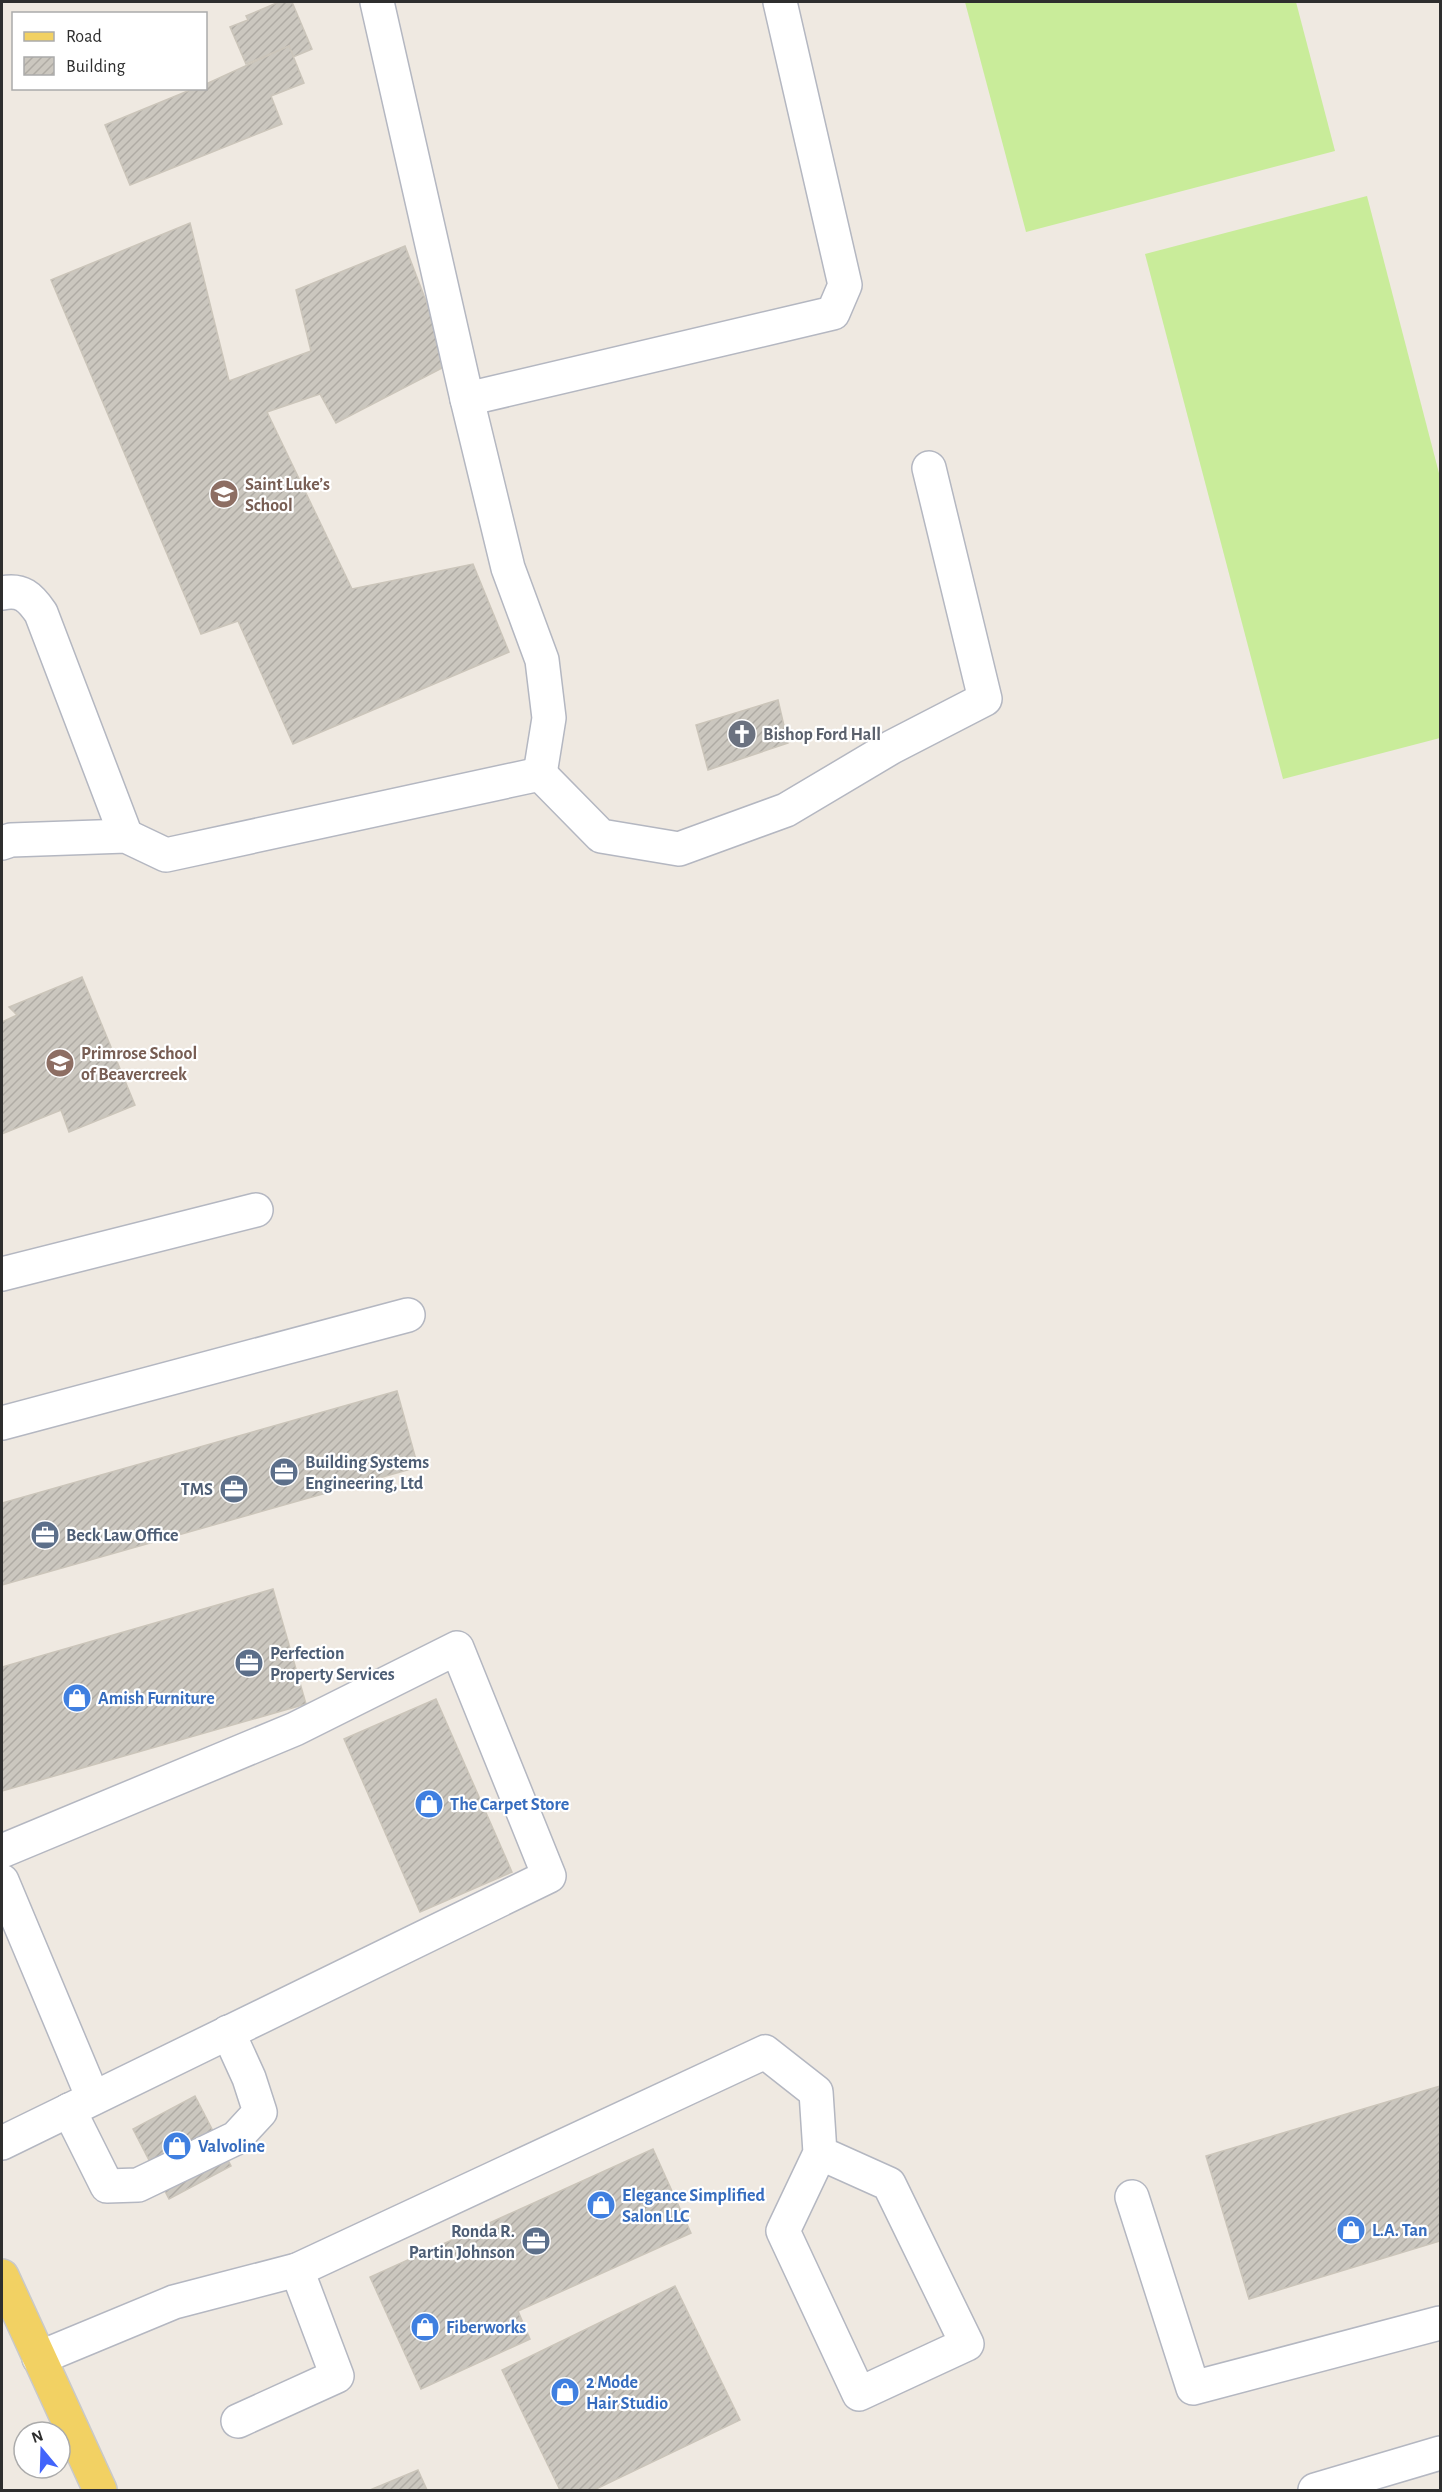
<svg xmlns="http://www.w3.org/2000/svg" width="1442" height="2492" viewBox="0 0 1442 2492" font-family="'Alegreya Sans',sans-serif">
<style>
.pitch{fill:#c9ec9a}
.building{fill:url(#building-hatch);stroke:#cbc5ba;stroke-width:1.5}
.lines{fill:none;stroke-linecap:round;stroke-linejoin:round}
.minor-casing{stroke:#b4b7c1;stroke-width:36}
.major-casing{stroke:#c9c9c9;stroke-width:36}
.minor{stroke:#fff;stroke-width:33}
.major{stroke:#f2d163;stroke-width:33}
.labels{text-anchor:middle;stroke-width:4.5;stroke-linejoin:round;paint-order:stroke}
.education-label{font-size:18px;font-weight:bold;fill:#785e54;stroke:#fff;text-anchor:start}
.worship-label{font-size:18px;font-weight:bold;fill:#5b616d;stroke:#fff;text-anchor:start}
.service-label{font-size:18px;font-weight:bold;fill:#4e5e75;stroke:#fff;text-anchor:start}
.shop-label{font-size:18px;font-weight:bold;fill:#366cbe;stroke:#fff;text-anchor:start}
</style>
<defs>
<pattern id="building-hatch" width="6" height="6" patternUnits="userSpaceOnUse" patternTransform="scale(1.5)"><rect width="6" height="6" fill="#cbc7bf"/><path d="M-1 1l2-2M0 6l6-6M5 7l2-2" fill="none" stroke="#afaba4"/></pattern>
</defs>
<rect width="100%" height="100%" fill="#efe9e1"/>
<!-- pitch -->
<g class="pitch">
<polygon points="965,2 1296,2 1335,151 1026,232"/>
<polygon points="1367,196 1440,477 1440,738 1283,779 1145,254"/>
</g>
<!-- building -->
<g class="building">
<polygon points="279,2 292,2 312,49 293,57 289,46 246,64 230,27 248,20 246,16"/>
<polygon points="289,46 304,83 271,96 282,124 130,185 105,125 195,88 206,88 206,84"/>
<polygon points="190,223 229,381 311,351 296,290 405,246 450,364 336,423 320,394 267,412 352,589 473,564 509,652 293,744 238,621 201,634 51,280"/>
<polygon points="778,700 788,743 708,770 696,725"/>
<polygon points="82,977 135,1105 69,1132 61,1110 2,1134 2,1022 17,1015 9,1007"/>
<polygon points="397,1391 418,1467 2,1585 2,1503"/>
<polygon points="273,1589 306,1704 2,1791 2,1667"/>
<polygon points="436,1699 512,1872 420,1912 344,1739"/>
<polygon points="1440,2086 1440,2241 1249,2299 1206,2156"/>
<polygon points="195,2096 231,2166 169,2199 133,2129"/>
<polygon points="653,2149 691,2233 518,2311 530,2339 421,2389 370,2277"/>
<polygon points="675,2286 740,2420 594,2490 560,2490 502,2370"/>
<polygon points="418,2470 427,2490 370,2490"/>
</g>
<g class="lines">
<!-- minor casing -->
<g class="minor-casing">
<g id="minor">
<polyline points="377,2 467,399"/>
<path d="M 2,593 C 22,589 30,597 41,613 L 126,836"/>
<polyline points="540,774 549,718 542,660 508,568 467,399 833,313 845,285 780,2"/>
<polyline points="2,843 11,840 126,836 166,855 540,774 601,836 679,849 786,810 892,747 985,699 929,468"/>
<polyline points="2,1274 256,1210"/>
<polyline points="2,1423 408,1315"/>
<polyline points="2,1851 295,1729 457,1648 549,1876 2,2143"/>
<polyline points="2,1881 93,2098"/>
<polyline points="69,2110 107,2186 138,2185 236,2138 260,2112 249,2078 228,2032"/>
<polyline points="1132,2197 1193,2388 1440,2323"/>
<polyline points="39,2358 174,2302 297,2270 765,2052 816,2092 820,2153 889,2184 967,2344 859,2394 783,2231 820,2153"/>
<polyline points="238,2421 337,2376 297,2270"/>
<polyline points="1315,2490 1440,2453"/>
</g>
</g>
<!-- major casing -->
<g class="major-casing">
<polyline id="major" points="2,2276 100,2490"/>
</g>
<!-- minor -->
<use href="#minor" class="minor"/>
<!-- major -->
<use href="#major" class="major"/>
</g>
<!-- icons -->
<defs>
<g id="school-disc" transform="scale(1.5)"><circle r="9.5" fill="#8d6e63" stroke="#fff"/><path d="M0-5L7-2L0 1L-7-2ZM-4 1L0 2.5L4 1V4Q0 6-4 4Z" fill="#fff"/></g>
<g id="church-disc" transform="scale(1.5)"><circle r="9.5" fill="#6b7280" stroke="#fff"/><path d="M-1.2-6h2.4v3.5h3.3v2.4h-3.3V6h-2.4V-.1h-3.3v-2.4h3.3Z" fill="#fff"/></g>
<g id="office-disc" transform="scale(1.5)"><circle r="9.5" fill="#5c6f8a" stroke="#fff"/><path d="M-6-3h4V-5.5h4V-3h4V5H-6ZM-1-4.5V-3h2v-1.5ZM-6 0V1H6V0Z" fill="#fff"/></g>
<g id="shop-disc" transform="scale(1.5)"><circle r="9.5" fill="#3f7fe0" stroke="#fff"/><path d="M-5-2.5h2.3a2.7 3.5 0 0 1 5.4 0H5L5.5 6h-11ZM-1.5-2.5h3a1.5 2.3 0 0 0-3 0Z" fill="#fff"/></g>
</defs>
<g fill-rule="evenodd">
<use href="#school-disc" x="224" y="494"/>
<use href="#church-disc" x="742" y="734"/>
<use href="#school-disc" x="60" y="1063"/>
<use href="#office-disc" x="284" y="1472"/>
<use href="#office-disc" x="234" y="1489"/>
<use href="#office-disc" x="45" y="1535"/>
<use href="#office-disc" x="249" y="1663"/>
<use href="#shop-disc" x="77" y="1698"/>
<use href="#shop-disc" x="429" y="1804"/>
<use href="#shop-disc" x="177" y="2146"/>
<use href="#shop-disc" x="601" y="2205"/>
<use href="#shop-disc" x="1351" y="2230"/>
<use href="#office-disc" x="536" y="2241"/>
<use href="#shop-disc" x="425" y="2327"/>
<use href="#shop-disc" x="565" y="2392"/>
</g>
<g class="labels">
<!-- education labels -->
<g class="education-label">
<text x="245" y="490">Saint Luke’s<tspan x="245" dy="21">School</tspan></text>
<text x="81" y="1059">Primrose School<tspan x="81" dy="21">of Beavercreek</tspan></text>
</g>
<!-- worship labels -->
<g class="worship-label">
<text x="763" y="740">Bishop Ford Hall</text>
</g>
<!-- service labels -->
<g class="service-label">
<text x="305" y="1468">Building Systems<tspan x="305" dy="21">Engineering, Ltd</tspan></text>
<text x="213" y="1495" text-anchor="end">TMS</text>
<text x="66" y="1541">Beck Law Office</text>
<text x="270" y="1659">Perfection<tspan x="270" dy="21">Property Services</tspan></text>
<text x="515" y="2237" text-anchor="end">Ronda R.<tspan x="515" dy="21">Partin Johnson</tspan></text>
</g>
<!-- shop labels -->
<g class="shop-label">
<text x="98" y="1704">Amish Furniture</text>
<text x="450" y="1810">The Carpet Store</text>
<text x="198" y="2152">Valvoline</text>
<text x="622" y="2201">Elegance Simplified<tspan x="622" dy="21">Salon LLC</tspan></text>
<text x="1372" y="2236">L.A. Tan</text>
<text x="446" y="2333">Fiberworks</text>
<text x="586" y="2388">2 Mode<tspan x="586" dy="21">Hair Studio</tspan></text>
</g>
</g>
<!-- border -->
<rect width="1442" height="2492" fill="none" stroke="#2e2e2e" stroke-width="6"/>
<!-- legend -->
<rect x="12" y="12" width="195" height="78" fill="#ffffff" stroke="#ababab" stroke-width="1.5"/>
<rect x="24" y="32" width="30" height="9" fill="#f2d163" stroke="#ababab" stroke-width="1.5"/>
<text x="66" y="42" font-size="18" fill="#2e2e2e">Road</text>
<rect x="24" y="57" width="30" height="18" fill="url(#building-hatch)" stroke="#ababab" stroke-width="1.5"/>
<text x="66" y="72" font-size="18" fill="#2e2e2e">Building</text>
<!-- north arrow -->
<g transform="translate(42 2450) rotate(341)"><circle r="28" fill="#ffffff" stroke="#ababab" stroke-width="1.5"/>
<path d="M0-4.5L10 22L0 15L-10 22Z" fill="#4264fb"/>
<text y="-9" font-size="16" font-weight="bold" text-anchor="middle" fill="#2e2e2e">N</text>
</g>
</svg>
